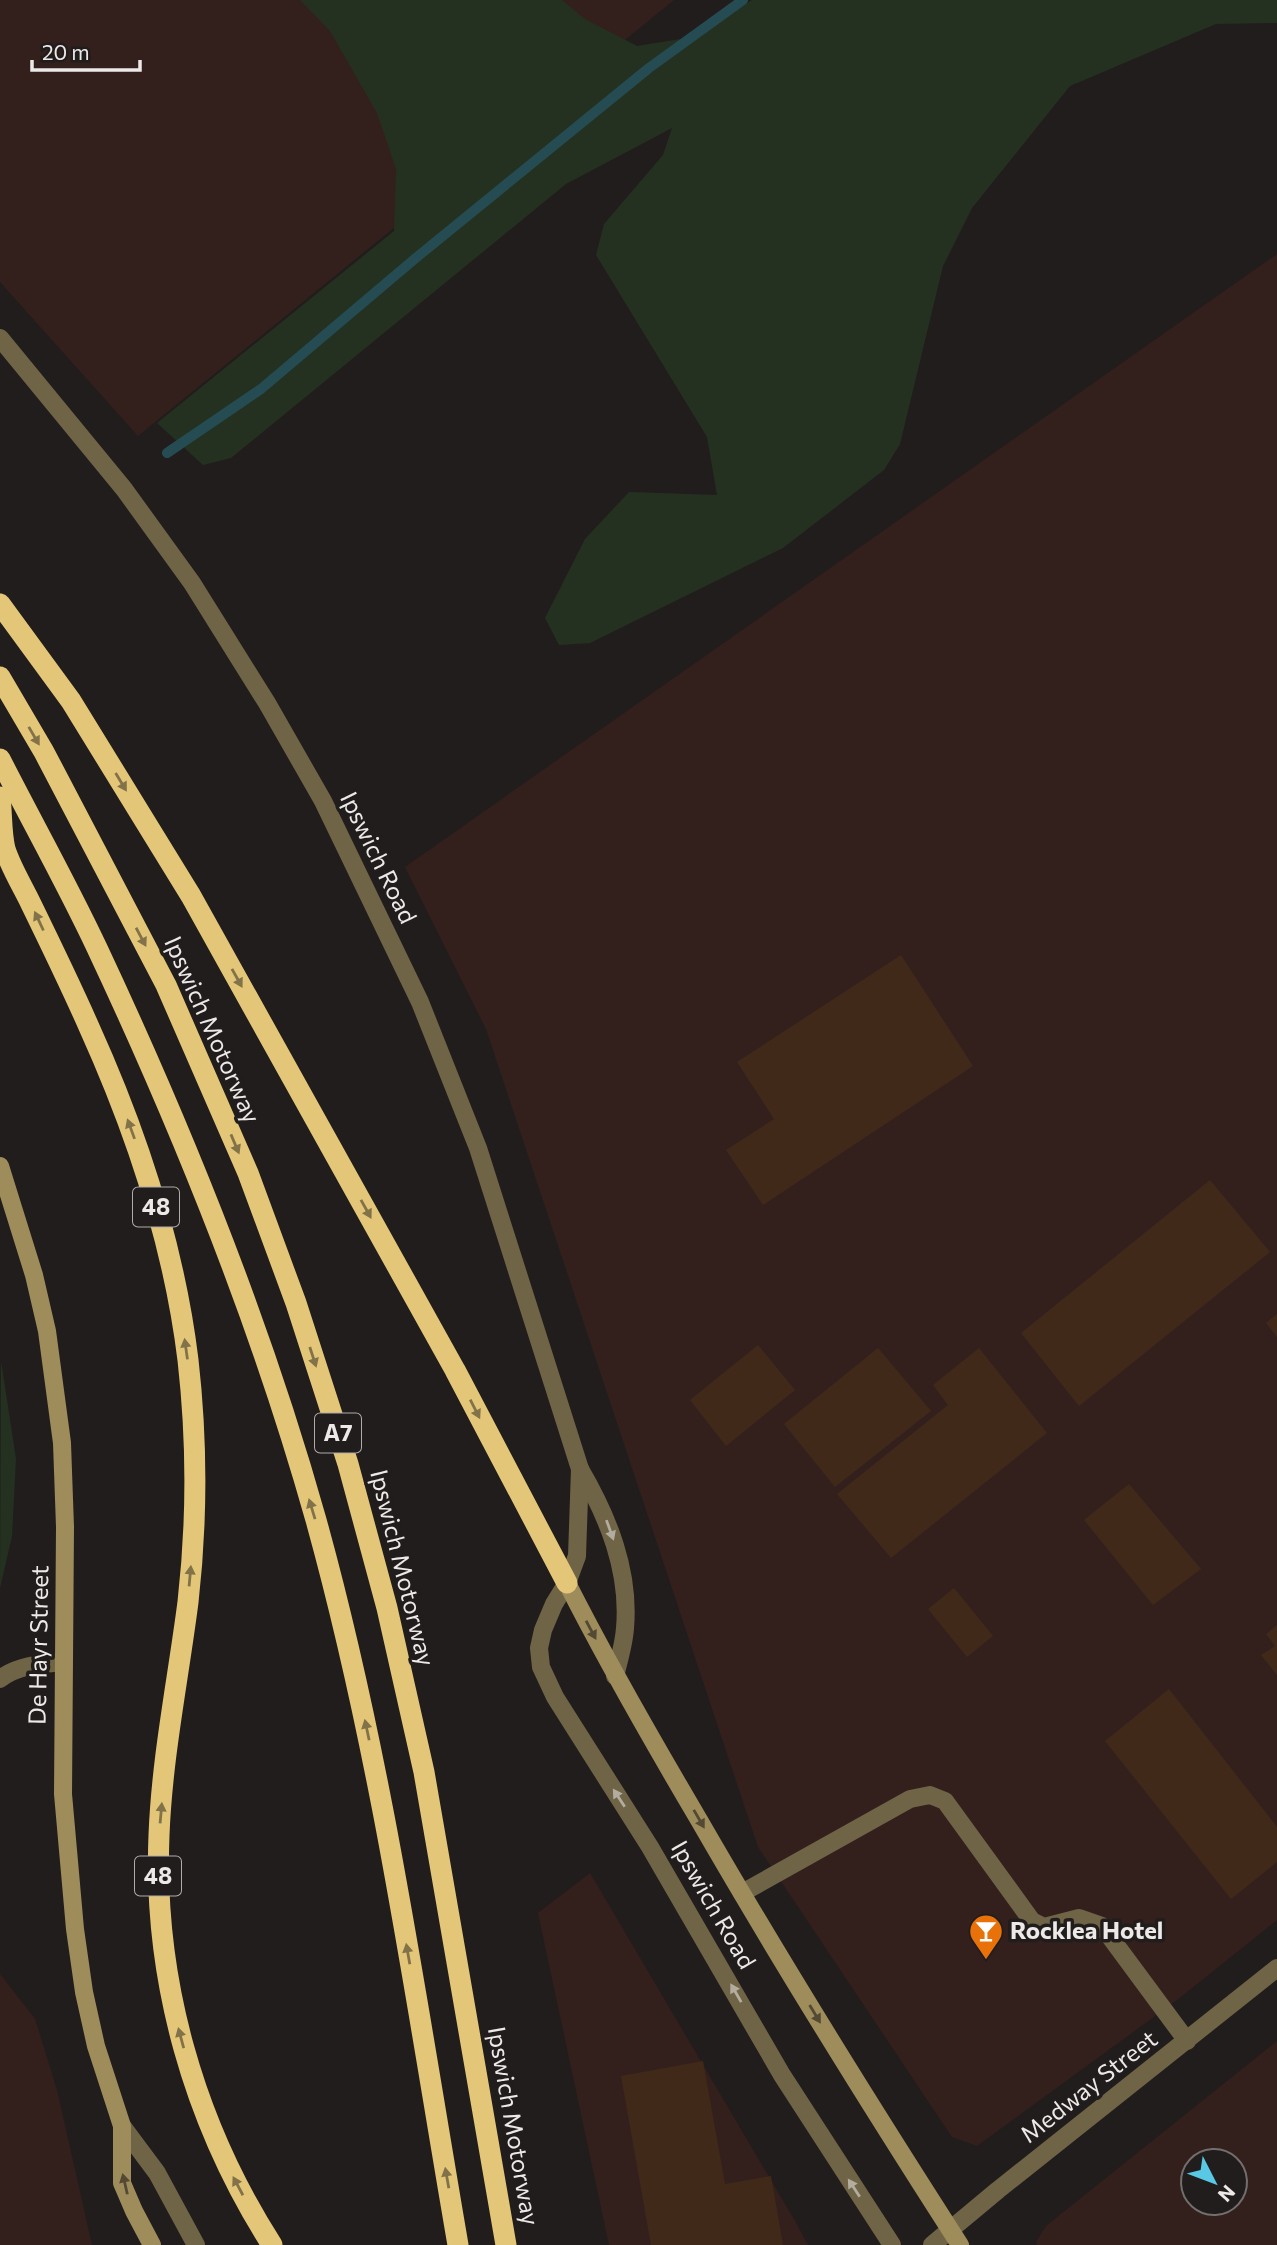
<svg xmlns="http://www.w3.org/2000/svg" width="1277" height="2245" viewBox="0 0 1277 2245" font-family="Commissioner,sans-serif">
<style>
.commercial{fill:#33201d;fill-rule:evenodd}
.green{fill:#243120}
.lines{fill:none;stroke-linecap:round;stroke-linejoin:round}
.stream{stroke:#264c53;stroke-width:10}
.building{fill:#412919}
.lane{stroke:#6f6446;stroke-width:18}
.street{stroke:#6f6446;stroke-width:18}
.secondary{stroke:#9e8c5a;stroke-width:18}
.highway{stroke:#e3c677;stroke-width:21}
.oneway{fill:#82724a}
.oneway2{fill:#b4ad9f}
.oneway3{fill:#534935}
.labels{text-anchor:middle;stroke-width:7;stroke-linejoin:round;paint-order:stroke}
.shield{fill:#211d1c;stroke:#afacab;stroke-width:2}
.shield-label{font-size:23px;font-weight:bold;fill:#ece9e8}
.street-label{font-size:24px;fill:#ece9e8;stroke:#211d1c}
.poi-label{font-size:24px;font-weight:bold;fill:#ece9e8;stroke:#211d1c;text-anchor:start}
</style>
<rect width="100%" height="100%" fill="#211d1c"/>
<!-- commercial -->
<g class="commercial">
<polygon points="0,0 674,0 138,436 0,282"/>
<polygon points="1277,254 1277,1920 1177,2000 977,2146 952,2137 758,1847 486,1029 405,867"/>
<polygon points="590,1873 795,2221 808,2245 609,2245 538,1913"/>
<polygon points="0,1974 35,2019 57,2090 92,2245 0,2245"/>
<path d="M 1277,2041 L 1277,2245 L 1037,2245 L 1036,2242 L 1046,2226 ZM 1193,2161 L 1235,2161 L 1235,2203 L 1193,2203 Z"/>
</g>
<!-- green -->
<g class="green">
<polygon points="300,0 562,0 585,19 637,46 693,37 752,0 1277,0 1277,23 1216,24 1070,86 972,208 943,266 900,444 884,470 783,548 590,643 559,645 545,618 585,539 629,492 717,495 707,437 596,255 604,224 663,155 672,128 566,184 231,458 203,465 157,423 394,231 396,169 377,113 330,31"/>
<polygon points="1,1361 16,1459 12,1536 0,1588"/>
</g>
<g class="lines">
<!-- stream -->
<polyline class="stream" points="167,453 261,389 417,257 649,68 743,0"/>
</g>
<!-- building -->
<g class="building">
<polygon points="901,955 973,1066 763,1205 726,1150 774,1119 737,1062"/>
<polygon points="1210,1180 1270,1252 1079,1406 1021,1333"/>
<polygon points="1277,1314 1277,1337 1266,1323"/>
<polygon points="758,1345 795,1390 726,1446 690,1400"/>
<polygon points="878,1348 931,1411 835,1487 784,1424"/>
<polygon points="979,1348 1047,1433 891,1558 837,1494 948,1405 933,1385"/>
<polygon points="1129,1484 1201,1569 1153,1605 1084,1520"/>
<polygon points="954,1588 993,1636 967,1657 928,1609"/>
<polygon points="1277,1625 1277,1675 1261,1655 1275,1646 1266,1634"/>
<polygon points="1169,1689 1277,1827 1277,1862 1231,1899 1105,1741"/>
<polygon points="703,2061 725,2184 771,2176 783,2245 651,2245 621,2076"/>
</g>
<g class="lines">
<!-- lane -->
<polyline class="lane" points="742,1893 910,1799 930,1795 945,1801 1032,1921 1044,1927 1079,1918 1102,1926 1187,2041"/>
<!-- street -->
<g class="street">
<path d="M 0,338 L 124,489 L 192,583 L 267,703 L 323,801 L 420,1002 L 478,1148 L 580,1469 C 608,1517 630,1571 625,1628 C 624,1644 619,1660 615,1676"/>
<polyline points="580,1469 577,1556 567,1583 554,1604 543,1630 539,1648 541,1667 555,1697 650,1847 782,2075 892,2245"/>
<path d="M 0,1679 C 18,1665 41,1664 63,1662"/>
<polyline points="122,2126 157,2173 196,2245"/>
<polyline points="932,2245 998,2190 1277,1968"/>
</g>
<!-- secondary -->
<g class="secondary">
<polyline points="0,1166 34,1275 47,1331 62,1443 65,1527 63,1794 75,1929 84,1992 96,2046 122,2126 122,2183 134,2211 152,2245"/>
<path d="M 567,1583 C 608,1664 653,1742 699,1820 C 782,1964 870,2105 960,2245"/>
</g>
<!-- highway -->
<g class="highway">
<polyline points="0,604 71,701 191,896 455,1370 567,1583"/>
<polyline points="0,677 44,752 166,985 248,1173 296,1303 348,1464 387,1608 424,1772 506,2245"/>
<path d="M 0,759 C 32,822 67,884 97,948 C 184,1133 261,1324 316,1520 C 382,1758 416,2002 458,2245"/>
<path d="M 0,797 C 2,813 1,833 5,849 C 11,868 23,887 31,904 C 51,945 71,986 89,1027 C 137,1133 174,1245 188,1360 C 197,1439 197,1523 188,1602 C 178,1680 162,1757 159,1835 C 153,1980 194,2123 272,2245"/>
</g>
</g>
<!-- one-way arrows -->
<defs><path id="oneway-solid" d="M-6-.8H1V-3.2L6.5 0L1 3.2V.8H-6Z" transform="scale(1.75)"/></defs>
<g class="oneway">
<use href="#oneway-solid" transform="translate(34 736) rotate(60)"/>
<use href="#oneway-solid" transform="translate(121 782) rotate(59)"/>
<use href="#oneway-solid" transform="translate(39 921) rotate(-115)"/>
<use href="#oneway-solid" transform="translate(141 937) rotate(62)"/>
<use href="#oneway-solid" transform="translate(237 978) rotate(61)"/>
<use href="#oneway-solid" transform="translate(131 1129) rotate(-110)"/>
<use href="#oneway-solid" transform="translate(235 1144) rotate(67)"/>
<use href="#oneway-solid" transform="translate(366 1209) rotate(61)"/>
<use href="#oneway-solid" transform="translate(186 1349) rotate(-98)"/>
<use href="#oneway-solid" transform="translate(313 1357) rotate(72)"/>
<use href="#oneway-solid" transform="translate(475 1409) rotate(63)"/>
<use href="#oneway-solid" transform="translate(312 1509) rotate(-107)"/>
<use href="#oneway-solid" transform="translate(190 1576) rotate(-85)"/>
<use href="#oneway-solid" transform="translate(367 1730) rotate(-102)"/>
<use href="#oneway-solid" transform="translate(161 1813) rotate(-85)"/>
<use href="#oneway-solid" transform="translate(408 1954) rotate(-100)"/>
<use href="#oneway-solid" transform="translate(181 2038) rotate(-105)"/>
<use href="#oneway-solid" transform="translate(447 2178) rotate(-100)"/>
<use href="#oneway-solid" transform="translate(238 2186) rotate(-118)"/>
</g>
<g class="oneway2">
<use href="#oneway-solid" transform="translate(610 1530) rotate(70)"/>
<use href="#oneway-solid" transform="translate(619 1798) rotate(-123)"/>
<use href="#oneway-solid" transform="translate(736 1993) rotate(-120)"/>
<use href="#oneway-solid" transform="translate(854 2188) rotate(-123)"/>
</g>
<g class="oneway3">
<use href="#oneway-solid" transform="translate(591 1630) rotate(62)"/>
<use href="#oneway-solid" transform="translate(699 1819) rotate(60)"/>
<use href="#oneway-solid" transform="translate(815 2014) rotate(59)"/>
<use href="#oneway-solid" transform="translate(125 2184) rotate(-103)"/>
</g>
<!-- icons -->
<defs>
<g id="bar-pin" transform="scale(1.75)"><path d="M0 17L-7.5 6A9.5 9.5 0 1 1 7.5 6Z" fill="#e8710a" stroke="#211d1c"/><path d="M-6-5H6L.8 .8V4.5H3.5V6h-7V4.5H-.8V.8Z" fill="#fff"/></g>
</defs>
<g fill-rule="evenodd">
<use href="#bar-pin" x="986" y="1931"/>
</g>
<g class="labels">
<!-- shield labels -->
<g class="shield">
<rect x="133" y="1187.5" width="46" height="39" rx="5"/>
<rect x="315" y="1413.5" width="46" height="39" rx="5"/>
<rect x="135" y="1856.5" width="46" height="39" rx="5"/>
</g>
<g class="shield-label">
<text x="156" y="1215">48</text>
<text x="338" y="1441">A7</text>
<text x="158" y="1884">48</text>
</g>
<!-- street labels -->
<g class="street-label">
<text transform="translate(378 858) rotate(64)" y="8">Ipswich Road</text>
<text transform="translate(212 1030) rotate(66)" y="8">Ipswich Motorway</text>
<text transform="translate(402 1568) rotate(76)" y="8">Ipswich Motorway</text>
<text transform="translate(39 1645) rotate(-89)" y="8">De Hayr Street</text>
<text transform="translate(713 1905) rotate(60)" y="8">Ipswich Road</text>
<text transform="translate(1089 2087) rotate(-38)" y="8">Medway Street</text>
<text transform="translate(513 2126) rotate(80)" y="8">Ipswich Motorway</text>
</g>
<!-- poi labels -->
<g class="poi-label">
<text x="1010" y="1939">Rocklea Hotel</text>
</g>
</g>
<!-- north arrow -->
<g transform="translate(1214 2182) rotate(132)"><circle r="33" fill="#211d1c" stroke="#726f6e" stroke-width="2"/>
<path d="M0-5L12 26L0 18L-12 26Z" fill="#59c8e5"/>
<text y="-10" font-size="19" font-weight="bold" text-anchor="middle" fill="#ece9e8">N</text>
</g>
<!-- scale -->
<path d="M32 60v10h108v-10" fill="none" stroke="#ece9e8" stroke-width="3.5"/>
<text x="42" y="60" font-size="21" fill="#ece9e8" stroke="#211d1c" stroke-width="5" paint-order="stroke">20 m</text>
</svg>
